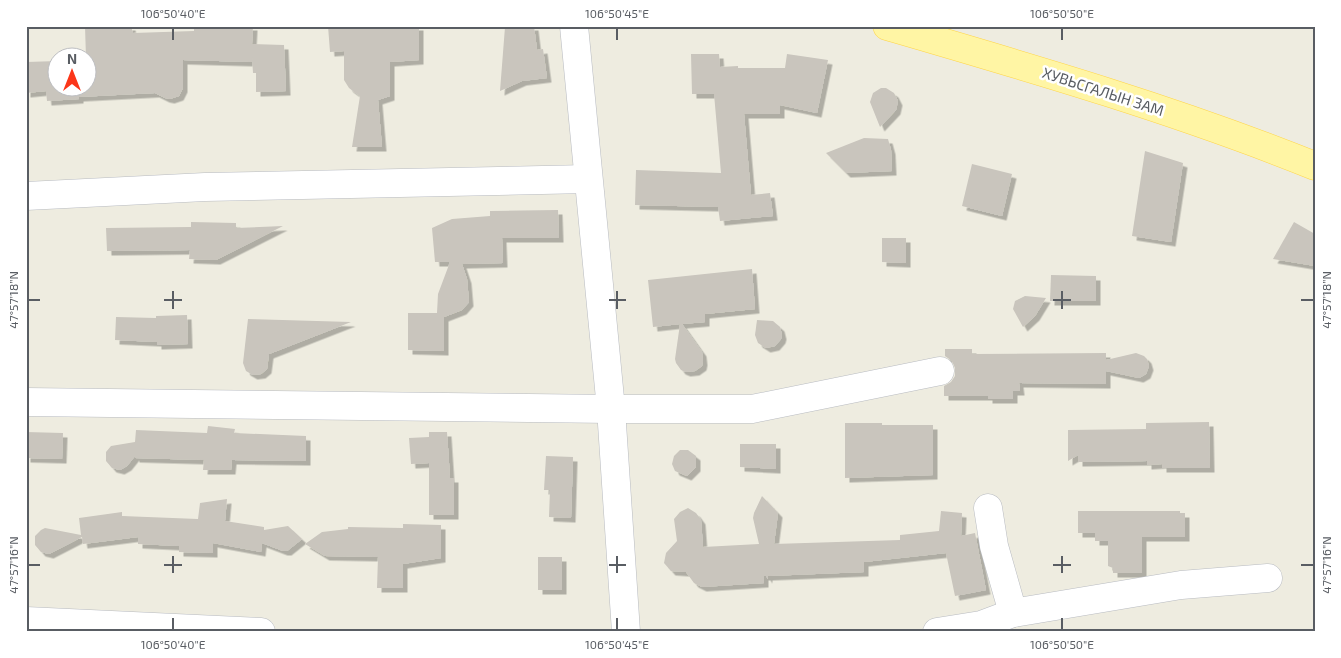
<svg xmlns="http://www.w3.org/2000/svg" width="1341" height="658" viewBox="0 0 1341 658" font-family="'Exo 2',sans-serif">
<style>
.building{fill:#c9c5bd;filter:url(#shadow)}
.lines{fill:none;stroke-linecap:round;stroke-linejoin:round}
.minor-casing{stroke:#b8bbc1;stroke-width:29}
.major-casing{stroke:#ffd548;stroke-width:29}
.minor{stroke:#fff;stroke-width:28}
.major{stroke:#fff5a4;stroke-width:28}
.ticks{fill:none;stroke:#595d63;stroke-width:2}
.labels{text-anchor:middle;stroke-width:5;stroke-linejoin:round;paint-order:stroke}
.street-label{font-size:15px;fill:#595d63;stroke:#fff}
.neatline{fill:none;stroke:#595d63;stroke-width:2}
.ticks-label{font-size:12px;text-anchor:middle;fill:#595d63}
</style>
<defs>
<filter id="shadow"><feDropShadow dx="4.5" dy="4.5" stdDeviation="0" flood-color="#0004"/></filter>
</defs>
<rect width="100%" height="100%" fill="#eeece0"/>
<!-- building -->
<g class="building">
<polygon points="85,26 131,26 133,33 194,31 194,26 253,26 252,44 284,45 286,91 256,92 256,73 253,73 252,57 252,62 183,60 183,88 179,96 170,99 165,98 155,93 79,97 79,99 47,101 46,91 26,93 26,62 58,61 58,88 88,88 88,58 86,58"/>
<polygon points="328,26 419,26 419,60 390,62 390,96 378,100 382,147 352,147 360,96 349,88 344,80 344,51 330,52"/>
<polygon points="534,26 537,50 543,49 547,78 522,81 500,91 505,27"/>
<polygon points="691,54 719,54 720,67 738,66 738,68 785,68 787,54 828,60 817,113 780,105 780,114 744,114 751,195 770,193 773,216 720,221 718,207 635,205 636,170 721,173 714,94 692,94"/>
<polygon points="881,88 886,88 894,93 898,101 896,110 880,127 870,102 873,93"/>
<polygon points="864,138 888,139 891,150 892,171 846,173 826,153"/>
<polygon points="1145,151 1183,163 1171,242 1132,236"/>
<polygon points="972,164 1012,174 1002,216 962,206"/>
<polygon points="558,210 559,238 502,238 503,263 462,264 467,279 469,302 462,310 444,317 444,351 408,350 408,313 437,313 438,294 450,262 435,262 432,228 452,219 490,216 490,211"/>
<polygon points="191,222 236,223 236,228 283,226 216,260 189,259 190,250 107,251 106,228 191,227"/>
<polygon points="1294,222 1315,234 1315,266 1273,259"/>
<polygon points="882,238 906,238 906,263 882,262"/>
<polygon points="752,269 755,309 705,314 705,322 682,324 702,352 703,361 702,366 695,371 686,372 681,370 676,363 675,359 680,324 653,327 648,280"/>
<polygon points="1051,275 1096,276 1096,301 1050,301"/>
<polygon points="1025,296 1046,298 1035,316 1023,327 1013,309 1015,301"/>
<polygon points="187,315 188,344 157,345 157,342 115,340 116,317 156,318 156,316"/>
<polygon points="248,319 351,322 269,354 267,369 261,374 253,375 246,371 243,363"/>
<polygon points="757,320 773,321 780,327 782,335 781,339 775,346 766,348 758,343 755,335"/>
<polygon points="945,349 972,349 972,354 1106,353 1106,360 1136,353 1144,356 1147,359 1149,366 1146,374 1139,378 1106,371 1106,384 1019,383 1020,391 1013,391 1013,399 988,399 988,396 944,396 944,386 951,382 955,376 955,368 952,361 945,356"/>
<polygon points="1209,422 1210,468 1162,468 1162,464 1147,465 1147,461 1078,462 1078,455 1068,461 1068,430 1146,429 1146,423"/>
<polygon points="845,423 882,423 882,425 933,425 933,475 845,478"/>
<polygon points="208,426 235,429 234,433 306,436 306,461 232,460 231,470 203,470 204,460 135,458 135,456 127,466 120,470 112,468 106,461 106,452 111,446 135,442 136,430 207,433"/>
<polygon points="26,432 63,433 62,459 26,458"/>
<polygon points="429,432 447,432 450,478 454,478 454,515 429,515 429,463 411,464 409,438 429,437"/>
<polygon points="740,444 776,444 776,469 740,467"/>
<polygon points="680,450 688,450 696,456 696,467 687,476 675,471 672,464 674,456"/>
<polygon points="546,456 573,457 571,518 549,517 550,490 544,490"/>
<polygon points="762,496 778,513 774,544 900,540 900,535 939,531 941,511 962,513 961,536 975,533 986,590 955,596 946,553 864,562 864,572 768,576 768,579 766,576 764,576 764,583 702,587 694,583 686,572 671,571 664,563 666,553 677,541 674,519 680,512 688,508 696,513 701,520 703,547 759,544 753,518 754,513"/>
<polygon points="227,499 225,521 264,527 264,530 288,526 302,539 287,551 283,551 262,543 261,552 213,543 213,553 179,552 179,546 138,544 138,537 83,544 82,537 49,554 41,552 35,545 35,536 41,530 45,528 81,535 79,518 122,512 122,516 198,519 200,503"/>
<polygon points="1078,511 1180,511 1180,513 1185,513 1185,537 1142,537 1142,573 1113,573 1113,568 1108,566 1108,541 1095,541 1095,533 1078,533"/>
<polygon points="403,524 441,525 441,558 403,564 403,588 377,588 378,557 325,556 305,544 322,532 348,529 348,527 403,528"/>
<rect x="538" y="557" width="24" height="33"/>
</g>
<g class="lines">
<!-- minor casing -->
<g class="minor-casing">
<g id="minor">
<polyline points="574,26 611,409 626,632"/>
<polyline points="26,196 205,187 588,179"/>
<polyline points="26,402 611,409 752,409 940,371"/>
<polyline points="988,508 994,546 1013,613"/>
<polyline points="26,621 261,632"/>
<polyline points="937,632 981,625 1013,613 1181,585 1268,578"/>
</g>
</g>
<!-- major casing -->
<g class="major-casing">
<path id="major" d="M 887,26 C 1031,68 1176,110 1315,166"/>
</g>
<!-- minor -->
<use href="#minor" class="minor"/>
<!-- major -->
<use href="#major" class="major"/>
</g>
<!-- ticks -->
<path class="ticks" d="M 173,28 L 173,40M 617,28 L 617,40M 1062,28 L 1062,40M 173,291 L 173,309M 617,291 L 617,309M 1062,291 L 1062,309M 28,300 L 40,300M 164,300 L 182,300M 609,300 L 626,300M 1053,300 L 1071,300M 1301,300 L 1314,300M 173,556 L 173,573M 617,556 L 617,573M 1062,556 L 1062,573M 28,565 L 40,565M 164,565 L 182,565M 609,565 L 626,565M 1053,565 L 1071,565M 1301,565 L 1314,565M 173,618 L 173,630M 617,618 L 617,630M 1062,618 L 1062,630"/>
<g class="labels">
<!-- street labels -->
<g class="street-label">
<text transform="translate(1103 92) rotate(18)" y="5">ХУВЬСГАЛЫН ЗАМ</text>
</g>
</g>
<!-- border -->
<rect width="1341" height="658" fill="none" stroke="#ffffff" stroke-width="55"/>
<!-- north arrow -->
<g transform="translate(72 72)"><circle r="24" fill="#ffffff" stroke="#bdbec1"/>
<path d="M0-4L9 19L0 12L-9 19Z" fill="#fb3619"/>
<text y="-8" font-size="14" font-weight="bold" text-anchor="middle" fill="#595d63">N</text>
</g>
<rect x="28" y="28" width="1286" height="602" class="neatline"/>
<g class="ticks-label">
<text x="173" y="18">106°50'40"E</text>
<text x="617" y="18">106°50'45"E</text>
<text x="1062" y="18">106°50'50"E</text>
<text transform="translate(14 300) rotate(-90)" y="4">47°57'18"N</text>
<text transform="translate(1327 300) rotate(-90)" y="4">47°57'18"N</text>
<text transform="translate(14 565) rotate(-90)" y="4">47°57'16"N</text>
<text transform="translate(1327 565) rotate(-90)" y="4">47°57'16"N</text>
<text x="173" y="649">106°50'40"E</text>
<text x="617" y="649">106°50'45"E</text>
<text x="1062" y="649">106°50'50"E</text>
</g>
</svg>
